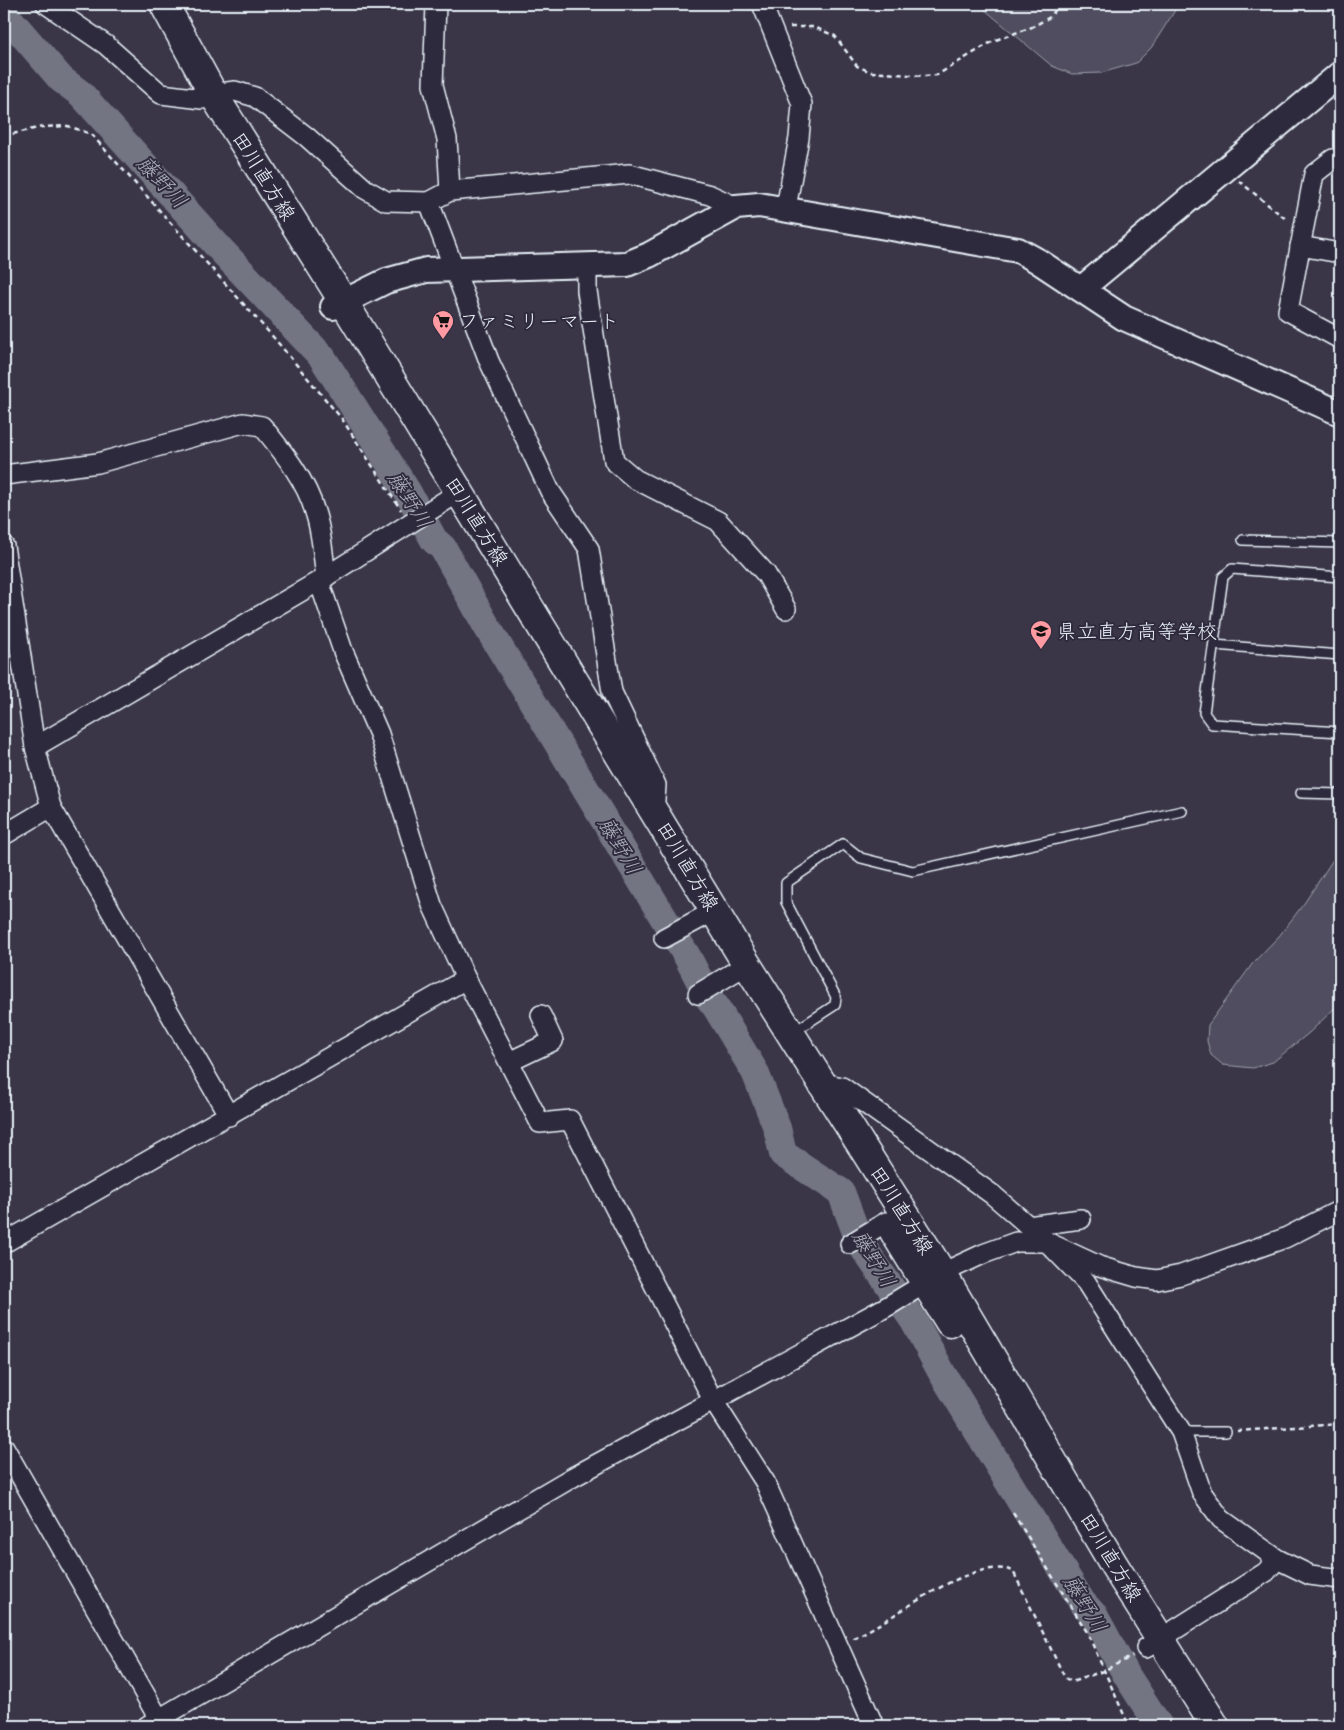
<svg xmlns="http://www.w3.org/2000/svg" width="1344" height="1730" viewBox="0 0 1344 1730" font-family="Dekko,'Klee One',sans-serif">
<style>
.green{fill:#504e5f;stroke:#9ca0ac}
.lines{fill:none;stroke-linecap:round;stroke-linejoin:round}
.river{stroke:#737482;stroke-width:28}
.service-casing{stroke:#e8f1f8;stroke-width:12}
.minor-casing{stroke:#e8f1f8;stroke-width:22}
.tertiary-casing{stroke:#e8f1f8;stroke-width:28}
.primary-casing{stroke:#e8f1f8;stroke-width:31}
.path{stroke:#e8f1f8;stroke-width:2.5;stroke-dasharray:5 4;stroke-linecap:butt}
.service{stroke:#2f2a3d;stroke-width:9}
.minor{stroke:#2f2a3d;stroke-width:19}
.tertiary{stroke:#2f2a3d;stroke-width:24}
.primary{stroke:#2f2a3d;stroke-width:28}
.labels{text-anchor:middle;stroke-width:4;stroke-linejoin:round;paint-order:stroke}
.street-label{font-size:20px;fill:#e8f1f8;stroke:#2f2a3d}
.poi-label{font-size:20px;fill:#e8f1f8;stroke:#2f2a3d;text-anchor:start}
.water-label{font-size:21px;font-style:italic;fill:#aeb2bd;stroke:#2f2a3d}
</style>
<rect width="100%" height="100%" fill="#3a3648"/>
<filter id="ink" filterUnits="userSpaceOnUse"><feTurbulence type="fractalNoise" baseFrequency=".02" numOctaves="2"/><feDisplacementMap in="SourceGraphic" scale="10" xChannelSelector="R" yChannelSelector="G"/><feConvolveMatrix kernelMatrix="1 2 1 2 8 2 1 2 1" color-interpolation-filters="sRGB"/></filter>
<g filter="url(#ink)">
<!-- green -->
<g class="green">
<polygon points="978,4 1179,4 1151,48 1136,63 1101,73 1072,74 1052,66"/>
<polygon points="1340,849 1340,1003 1310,1032 1273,1062 1253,1068 1223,1065 1211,1055 1207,1041 1208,1025 1253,963 1280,935 1305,902"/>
</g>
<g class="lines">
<!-- river -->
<polyline class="river" points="4,13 61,79 81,94 221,250 322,357 407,491 434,540 443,548 486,625 688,958 708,997 716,1007 755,1072 777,1128 783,1154 841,1192 860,1243 914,1321 942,1373 1082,1602 1094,1615 1127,1676 1159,1726"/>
<!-- service casing -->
<g class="service-casing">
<g id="service">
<polyline points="1243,540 1340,543"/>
<polyline points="1340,577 1232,569 1223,577 1204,713 1212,724 1340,732"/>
<polyline points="1214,645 1340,655"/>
<polyline points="1301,793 1340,794"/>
<polyline points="792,1033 835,1005 836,997 786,902 786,883 843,844 861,858 913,871 1182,811"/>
<polyline points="1181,1432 1226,1432"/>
</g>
</g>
<!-- minor casing -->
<g class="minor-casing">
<g id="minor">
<polyline points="46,4 106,45 161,94 202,99 213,94 235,91 255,97 307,137 365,189 386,201 429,202 450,191 629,174 710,195 736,207"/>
<polyline points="436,4 433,85 447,139 450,191"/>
<polyline points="762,4 802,104 799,138 788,197"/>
<polyline points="1340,160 1333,159 1314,174 1288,311 1340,339"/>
<polyline points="429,202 489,361 550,491 589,549 612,692 656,785 654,814"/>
<polyline points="1300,246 1340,253"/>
<polyline points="587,265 587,291 614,461 635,479 718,521 766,574 786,609"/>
<path d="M 4,475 L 98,463 L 243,423 L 262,426 C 283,452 306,480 315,512 C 322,532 323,556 326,577"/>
<polyline points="4,546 35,747 51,807 229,1116"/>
<polyline points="319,581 343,651 379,734 432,905 466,979 540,1123 570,1120 714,1402 765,1482 874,1726"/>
<polyline points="35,747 319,581 459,492"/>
<polyline points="4,835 51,807"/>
<polyline points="664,938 703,917"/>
<polyline points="698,994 736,971"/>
<polyline points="509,1062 553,1041 541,1015"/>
<polyline points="823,1083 842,1087 993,1195 1047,1242 1086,1282 1181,1432 1202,1493 1221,1519 1277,1559 1310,1575 1340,1579"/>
<polyline points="1028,1226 1081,1219"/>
<polyline points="4,1243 466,979"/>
<polyline points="850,1244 886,1222"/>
<polyline points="4,1447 163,1726"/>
<polyline points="1146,1648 1266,1572 1277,1559"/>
<polyline points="147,1726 573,1477 888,1306 942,1273 983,1254 1016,1242 1047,1242 1099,1266 1136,1277 1157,1280 1181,1275 1285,1238 1340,1210"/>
</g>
</g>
<!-- tertiary casing -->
<g class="tertiary-casing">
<g id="tertiary">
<polyline points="1081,289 1340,74"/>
<polyline points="333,307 386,281 426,270 627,264 649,255 736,207 759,205 1018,250 1038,261 1124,318 1340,413"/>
</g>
</g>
<!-- primary casing -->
<g class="primary-casing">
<g id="primary">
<polyline points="164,4 213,94 343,301 746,963 942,1273 1114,1565 1215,1726"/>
<polyline points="894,1232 950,1323"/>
</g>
</g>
<!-- path -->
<g class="path">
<polyline points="790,27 814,27 835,36 857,66 871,72 923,76 937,75 993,41 1032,27 1050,17 1060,4"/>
<polyline points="4,136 42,127 68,126 91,134 274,338 342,419 401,510"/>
<polyline points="1239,181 1287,220"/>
<polyline points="1237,1431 1340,1424"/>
<polyline points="1013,1513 1087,1632 1129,1726"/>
<path d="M 853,1638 C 894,1621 969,1555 1013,1571 L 1065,1678 L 1072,1682 L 1103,1671 L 1133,1656"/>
</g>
<!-- service -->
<use href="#service" class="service"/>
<!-- minor -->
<use href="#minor" class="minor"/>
<!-- tertiary -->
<use href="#tertiary" class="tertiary"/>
<!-- primary -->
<use href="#primary" class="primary"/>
</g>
</g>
<!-- icons -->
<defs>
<g id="supermarket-pin" transform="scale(1.125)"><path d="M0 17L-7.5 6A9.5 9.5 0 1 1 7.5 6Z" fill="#ff9aa2" stroke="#2f2a3d"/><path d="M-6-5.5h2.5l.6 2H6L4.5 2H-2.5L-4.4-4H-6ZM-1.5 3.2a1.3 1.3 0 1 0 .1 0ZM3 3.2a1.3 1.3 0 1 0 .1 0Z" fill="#111"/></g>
<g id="school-pin" transform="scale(1.125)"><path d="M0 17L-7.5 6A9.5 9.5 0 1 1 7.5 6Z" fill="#ff9aa2" stroke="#2f2a3d"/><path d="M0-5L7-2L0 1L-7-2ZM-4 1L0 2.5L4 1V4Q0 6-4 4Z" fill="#111"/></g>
</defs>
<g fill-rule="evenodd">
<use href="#supermarket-pin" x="443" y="321"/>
<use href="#school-pin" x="1041" y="631"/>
</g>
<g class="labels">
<!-- street labels -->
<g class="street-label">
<text transform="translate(264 176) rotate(58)" y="7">田川直方線</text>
<text transform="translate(477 521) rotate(58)" y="7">田川直方線</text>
<text transform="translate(688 866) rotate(59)" y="7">田川直方線</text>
<text transform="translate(902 1210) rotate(58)" y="7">田川直方線</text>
<text transform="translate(1111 1557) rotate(59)" y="7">田川直方線</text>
</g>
<!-- poi labels -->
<g class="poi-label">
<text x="459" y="328">ファミリーマート</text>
<text x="1057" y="638">県立直方高等学校</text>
</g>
<!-- water labels -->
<g class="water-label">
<text transform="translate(162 182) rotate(47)" y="7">藤野川</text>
<text transform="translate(410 500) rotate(58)" y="7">藤野川</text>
<text transform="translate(620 846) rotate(59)" y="7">藤野川</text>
<text transform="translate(874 1259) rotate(59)" y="7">藤野川</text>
<text transform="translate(1085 1604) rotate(59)" y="7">藤野川</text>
</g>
</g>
<!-- margin -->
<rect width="1344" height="1730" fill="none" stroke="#2f2a3d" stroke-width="20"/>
<rect x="10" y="10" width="1324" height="1710" fill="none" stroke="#e8f1f8" stroke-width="2" filter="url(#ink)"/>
</svg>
